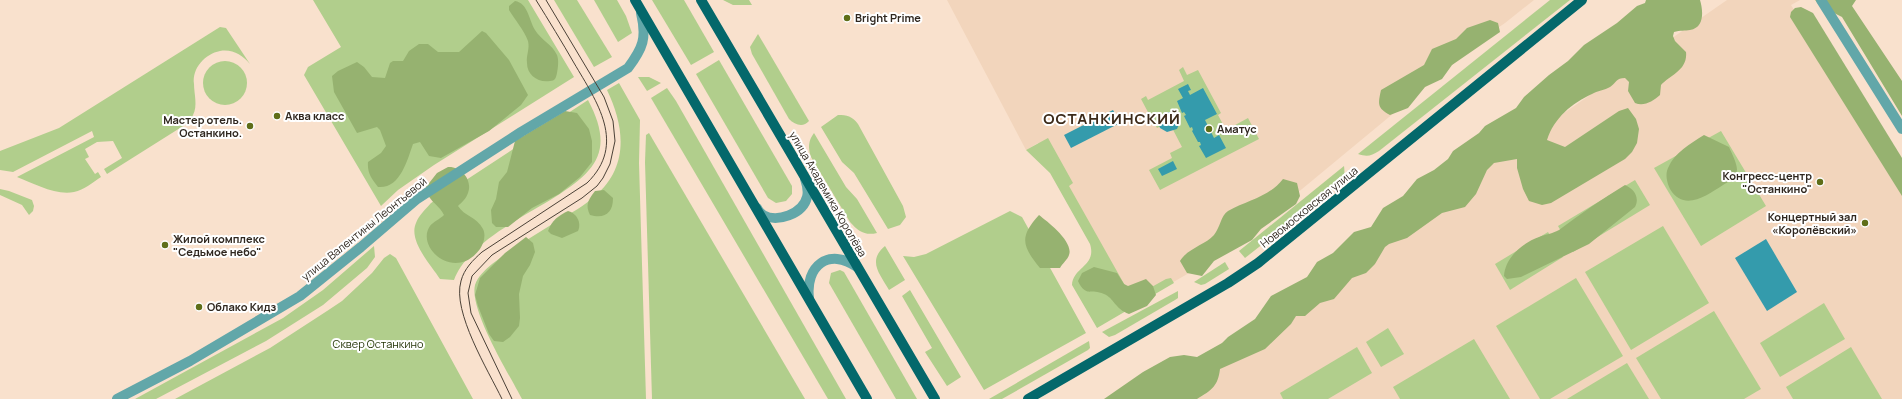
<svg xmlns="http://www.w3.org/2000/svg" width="1902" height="399" viewBox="0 0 1902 399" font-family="Manrope,sans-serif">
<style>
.built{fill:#f2d5bc}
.green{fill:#b1ce8c}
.forest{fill:#96b270}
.water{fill:#349bac}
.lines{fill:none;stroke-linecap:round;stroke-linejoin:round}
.minor{stroke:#62a7a9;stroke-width:10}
.major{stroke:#04686b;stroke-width:10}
.tram{stroke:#4b4137;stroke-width:1}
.poi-dot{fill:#5f6e19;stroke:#fff;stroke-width:1.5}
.labels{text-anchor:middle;stroke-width:4;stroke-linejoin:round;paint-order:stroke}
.poi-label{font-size:11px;font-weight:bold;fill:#2f271f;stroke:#fff;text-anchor:start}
.street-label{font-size:11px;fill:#2f271f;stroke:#fff}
.park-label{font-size:11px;fill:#1f3000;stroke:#fff}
.district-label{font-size:15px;font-weight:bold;letter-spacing:1px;fill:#3d2b1a;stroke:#fff}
</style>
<rect width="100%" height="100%" fill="#f9e1cd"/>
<!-- built -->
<g class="built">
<polygon points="947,0 1534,0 1505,23 1463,52 1464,55 1227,251 1132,306 1038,143 1026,150"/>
<polygon points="1727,0 1800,0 1791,5 1902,184 1902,399 1131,399 1309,290"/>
</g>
<!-- green -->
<g class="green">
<polygon points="313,0 528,0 574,77 434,165 398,190 381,206 304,75 308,67 341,47"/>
<polygon points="554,0 577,0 612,57 594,67"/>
<polygon points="594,0 617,0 626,16 632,33 618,42"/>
<polygon points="652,0 684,0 714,52 691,65"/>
<polygon points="723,0 749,0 752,5 733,5"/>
<path d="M 1550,0 L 1570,0 L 1379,151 C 1371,156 1367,157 1358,154 Z"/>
<path d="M 220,27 L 226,28 L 250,64 C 242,55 233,49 220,51 C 205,54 192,68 194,84 C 194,94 198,106 193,115 C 191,121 185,125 180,128 L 107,174 L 104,169 L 122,158 L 113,141 L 97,142 L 85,149 L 89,157 L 85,159 L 95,174 L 98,172 L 101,177 C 93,182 84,190 74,192 C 56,196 33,183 17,177 L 94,137 L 92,131 L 13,172 L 0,170 L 0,151 L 59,128 Z"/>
<path d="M 758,34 L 809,121 C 803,128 795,125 789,119 L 752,54 L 750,47 Z"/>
<polygon points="719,60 792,186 792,194 786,201 776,203 768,198 696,74"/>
<circle cx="225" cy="83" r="22"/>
<polygon points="1183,67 1187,75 1198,70 1221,113 1218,115 1226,130 1248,118 1259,139 1160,190 1149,170 1172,158 1170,153 1182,147 1169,122 1157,128 1152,119 1144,122 1142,117 1149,114 1141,99 1146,96 1148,100 1184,81 1179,70"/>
<polygon points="638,77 649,77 661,83 647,91"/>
<path d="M 619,83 L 640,120 L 639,163 L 646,399 L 522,399 C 509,374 469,310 475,285 C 478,276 485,270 492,264 C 513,248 536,234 559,220 C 571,213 584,206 595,196 C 629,167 625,127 607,90 Z"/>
<polygon points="667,88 676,101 846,399 828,399 651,98"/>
<path d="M 588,100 C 614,149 598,170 555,197 C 523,217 467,244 454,280 L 440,279 C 431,265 408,241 416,223 C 419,215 426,209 431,203 Z"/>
<path d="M 838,115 C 847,115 852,116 858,124 L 903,206 L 906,217 L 900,225 L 888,229 L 854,173 L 842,162 L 821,127 Z"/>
<polygon points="1721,131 1766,206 1701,246 1654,168"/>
<polygon points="649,133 805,399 652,399 645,162 646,135"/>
<path d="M 814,133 L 846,187 L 857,199 L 877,233 C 865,236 858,231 850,222 L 811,157 C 808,148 808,141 814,133 Z"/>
<path d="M 1048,138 L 1073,183 L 1069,186 L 1132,298 L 1166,279 L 1171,278 L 1174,283 L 1097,328 L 1072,285 C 1073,267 1097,266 1090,244 L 1050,173 L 1026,150 Z"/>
<path d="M 1344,166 C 1345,175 1345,179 1338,185 L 1245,258 L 1239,251 Z"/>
<polygon points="1635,180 1650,205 1573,252 1558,226"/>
<polygon points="0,189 9,191 32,200 34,206 33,211 29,215 22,205 0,195"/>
<polygon points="1010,211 1022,217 1086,333 984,390 903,256 914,257 926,254"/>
<polygon points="1663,226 1709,303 1631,350 1585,272"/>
<polygon points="1548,232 1563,257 1510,290 1495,264"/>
<polygon points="374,246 375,257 367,268 323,305 266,341 156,399 135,399 283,318 323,290"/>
<path d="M 885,246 L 905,280 L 889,290 C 880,274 867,261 885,246 Z"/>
<polygon points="390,254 396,258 473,399 175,399 270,348 327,311 342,301 372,273 384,258"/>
<polygon points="1225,262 1229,269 1205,284 1201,285 1194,282"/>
<polygon points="840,270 844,272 917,399 896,399 829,283 831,273"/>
<polygon points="1576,278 1623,356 1550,399 1540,399 1496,326"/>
<polygon points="910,290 961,377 947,386 925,352 932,348 902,296"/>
<polygon points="1178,291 1178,298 1175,300 1115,335 1109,337 1102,332"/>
<polygon points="1824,303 1845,339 1780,377 1760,343"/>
<polygon points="1714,311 1761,389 1744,399 1661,399 1636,358"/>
<polygon points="1388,328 1404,354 1381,367 1366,342"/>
<polygon points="1474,339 1510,399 1400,399 1393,387"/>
<polygon points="1089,341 1090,348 1088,350 1002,399 989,399"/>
<polygon points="1357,347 1372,373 1328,399 1283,399 1280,393"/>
<polygon points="1851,347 1882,399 1793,399 1786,387"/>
<polygon points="1627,363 1649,399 1567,399"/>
</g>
<!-- forest -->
<g class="forest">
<path d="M 1646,0 L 1700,0 C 1703,10 1705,28 1690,30 C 1685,31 1680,30 1674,32 L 1673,36 L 1675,41 L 1686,52 C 1688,70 1670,75 1661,85 L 1660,95 C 1653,101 1644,107 1635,103 L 1628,91 L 1629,82 L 1625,78 C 1616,78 1616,83 1610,87 C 1605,90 1597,91 1592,94 C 1572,103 1554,118 1547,140 L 1565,147 L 1619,111 L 1628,108 L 1636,119 L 1639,129 L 1637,143 L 1632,152 L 1625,159 L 1551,203 L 1542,205 L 1529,201 L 1523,189 L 1517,168 L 1517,159 L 1494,163 L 1487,170 L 1476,194 L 1465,207 L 1442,213 L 1407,238 L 1389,244 L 1385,247 L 1375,264 L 1366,273 L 1352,278 L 1334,299 L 1320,303 L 1305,316 L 1296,316 L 1291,324 L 1265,349 L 1220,369 C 1218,386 1212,390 1197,399 L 1104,399 L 1143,372 L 1170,357 L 1184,355 L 1197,357 L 1222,343 L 1228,337 L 1255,319 L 1271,296 L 1307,277 L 1317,262 L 1333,253 L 1354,232 L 1371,227 L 1383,208 L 1403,196 L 1417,179 L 1434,170 L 1448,159 L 1453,151 L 1479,133 L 1485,126 L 1516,108 L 1524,97 L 1549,75 L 1568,61 L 1584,45 L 1617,23 L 1637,6 L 1645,3 Z"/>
<polygon points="1815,0 1856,0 1852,6 1902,81 1902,116 1842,17 1820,6"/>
<path d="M 515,1 C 528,3 529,20 535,30 C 541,40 552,44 557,55 C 559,60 558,68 557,73 C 556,78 555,81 550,81 C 538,83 527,75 527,63 C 526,55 530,49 528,41 C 524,30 515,20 509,10 L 509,6 Z"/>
<polygon points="1801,7 1813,13 1902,158 1902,196 1790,17 1791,12 1795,8"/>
<path d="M 1490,20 L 1498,23 L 1500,32 L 1452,65 L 1442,79 L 1425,87 L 1408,108 L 1390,115 C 1377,108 1378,104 1381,90 L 1424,65 L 1432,49 L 1456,39 L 1467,28 Z"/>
<path d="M 482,31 L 486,33 L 509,60 L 528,95 L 521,105 L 489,131 L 441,158 L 429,156 L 420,142 L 413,144 C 407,161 400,189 378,187 C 372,179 367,173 368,162 L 381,153 L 386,146 L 380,130 L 377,127 L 357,133 L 334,92 L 332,76 L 338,71 L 357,62 L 364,67 L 372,77 L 385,78 L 390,63 L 393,61 L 403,61 L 409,51 L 419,44 L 428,44 L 438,52 L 459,52 Z"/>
<polygon points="565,111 577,113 589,129 592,141 592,162 580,177 559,194 532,208 508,227 496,227 492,223 491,210 496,199 499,182 507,172 515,141"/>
<path d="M 1704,135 L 1729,147 C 1732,154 1737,163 1737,170 C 1737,177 1728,182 1723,185 C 1706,196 1684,212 1670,189 C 1667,183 1665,174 1668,168 C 1675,152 1690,144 1704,135 Z"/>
<path d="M 448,167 C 461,166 473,180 468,193 C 466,199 462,202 458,206 C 464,216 477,217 483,229 C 486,235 484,243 480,249 C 455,283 415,247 430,226 C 433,222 440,219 444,215 C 439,204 427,201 426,187 L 437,173 Z"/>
<path d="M 1283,179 L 1297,183 L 1300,196 L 1296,204 L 1261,229 L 1252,240 L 1214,261 L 1202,276 L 1187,273 L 1180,261 C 1188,248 1205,245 1214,235 C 1220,228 1221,215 1228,211 C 1248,200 1269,197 1283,179 Z"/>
<path d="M 1625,185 C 1634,189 1640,197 1635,207 L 1589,244 L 1521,277 L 1507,279 L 1504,276 C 1505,258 1522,243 1539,237 C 1546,234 1552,234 1559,230 C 1580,214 1602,199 1625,185 Z"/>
<path d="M 604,190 L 613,198 C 613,213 605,219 590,215 C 585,205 588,200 595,191 Z"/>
<path d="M 568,211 C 576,213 582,222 578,231 L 562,238 L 551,234 L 548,231 C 552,220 558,216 568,211 Z"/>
<path d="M 1039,215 C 1048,222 1074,242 1069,255 C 1068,259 1062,264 1060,268 L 1040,268 C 1022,246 1019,237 1039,215 Z"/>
<polygon points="526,237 533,243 535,252 530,265 523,276 519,294 520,318 519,326 510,337 503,342 494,341 489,334 478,306 475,295 480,278 505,253"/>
<path d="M 1094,267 L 1117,273 L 1124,284 L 1128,286 L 1146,279 L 1153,286 L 1156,295 L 1147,306 L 1129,314 C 1115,309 1114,298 1104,294 C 1091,288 1086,298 1078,281 L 1082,273 Z"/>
</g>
<!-- water -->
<g class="water">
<polygon points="1188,84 1191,90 1188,91 1190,95 1203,88 1217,114 1205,120 1214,138 1219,135 1226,148 1206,158 1199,146 1201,145 1200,142 1198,142 1192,131 1193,130 1192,127 1190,128 1184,116 1186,115 1184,112 1182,113 1177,101 1183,98 1178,89"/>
<polygon points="1113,110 1120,123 1071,148 1064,135"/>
<polygon points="1171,112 1177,116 1180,122 1177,129 1167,132 1160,128 1158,122 1164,113"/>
<polygon points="1173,161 1177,169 1162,176 1158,169"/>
<polygon points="1766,239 1797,292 1767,311 1735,258"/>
</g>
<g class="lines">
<!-- minor -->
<g class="minor">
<polyline points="1821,0 1902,129"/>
<path d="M 757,208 C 758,210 760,213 763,215 C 777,223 803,214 807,197 C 809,190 807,185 805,179"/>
<path d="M 809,298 C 805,266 829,247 857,267"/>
<path d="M 117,399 L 190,361 L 300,296 L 361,247 L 417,199 L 521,132 L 628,68 C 643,48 647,38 641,13"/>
</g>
<!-- major -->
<g class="major">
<polyline points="635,0 867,399"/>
<polyline points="701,0 935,399"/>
<polyline points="1028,399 1228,283 1258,263 1582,0"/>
</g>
<!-- tram -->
<g class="tram">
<path d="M 502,399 C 488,370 452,312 461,281 C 464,269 473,260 482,252 L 587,183 C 627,144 597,102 574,63 C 562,42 549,21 536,0"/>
<polyline points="512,399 471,313 468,293 472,276 492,255 582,198 597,186 603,178 610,164 615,141 613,121 604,97 546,0"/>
</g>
</g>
<!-- markers -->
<g class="poi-dot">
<circle cx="847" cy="18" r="4"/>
<circle cx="277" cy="116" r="4"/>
<circle cx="250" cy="126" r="4"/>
<circle cx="1209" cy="129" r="4"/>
<circle cx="1820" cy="182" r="4"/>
<circle cx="1865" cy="223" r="4"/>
<circle cx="165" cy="245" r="4"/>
<circle cx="199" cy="307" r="4"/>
</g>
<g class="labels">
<!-- poi labels -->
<g class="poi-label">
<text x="855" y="22">Bright Prime</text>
<text x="285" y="120">Аква класс</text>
<text x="242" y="124" text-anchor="end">Мастер отель.<tspan x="242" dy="13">Останкино.</tspan></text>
<text x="1217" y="133">Аматус</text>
<text x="1812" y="180" text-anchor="end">Конгресс-центр<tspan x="1812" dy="13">"Останкино"</tspan></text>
<text x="1857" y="221" text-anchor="end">Концертный зал<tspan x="1857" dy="13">«Королёвский»</tspan></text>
<text x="173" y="243">Жилой комплекс<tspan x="173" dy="13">"Седьмое небо"</tspan></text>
<text x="207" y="311">Облако Кидз</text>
</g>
<!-- street labels -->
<g class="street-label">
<text transform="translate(828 194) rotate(60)" y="4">улица Академика Королёва</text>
<text transform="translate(1309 207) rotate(-39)" y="4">Новомосковская улица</text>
<text transform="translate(364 229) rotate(-39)" y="4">улица Валентины Леонтьевой</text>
</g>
<!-- park labels -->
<g class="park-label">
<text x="378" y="348">Сквер Останкино</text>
</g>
<!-- district labels -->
<g class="district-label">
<text x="1112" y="124">ОСТАНКИНСКИЙ</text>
</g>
</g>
</svg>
